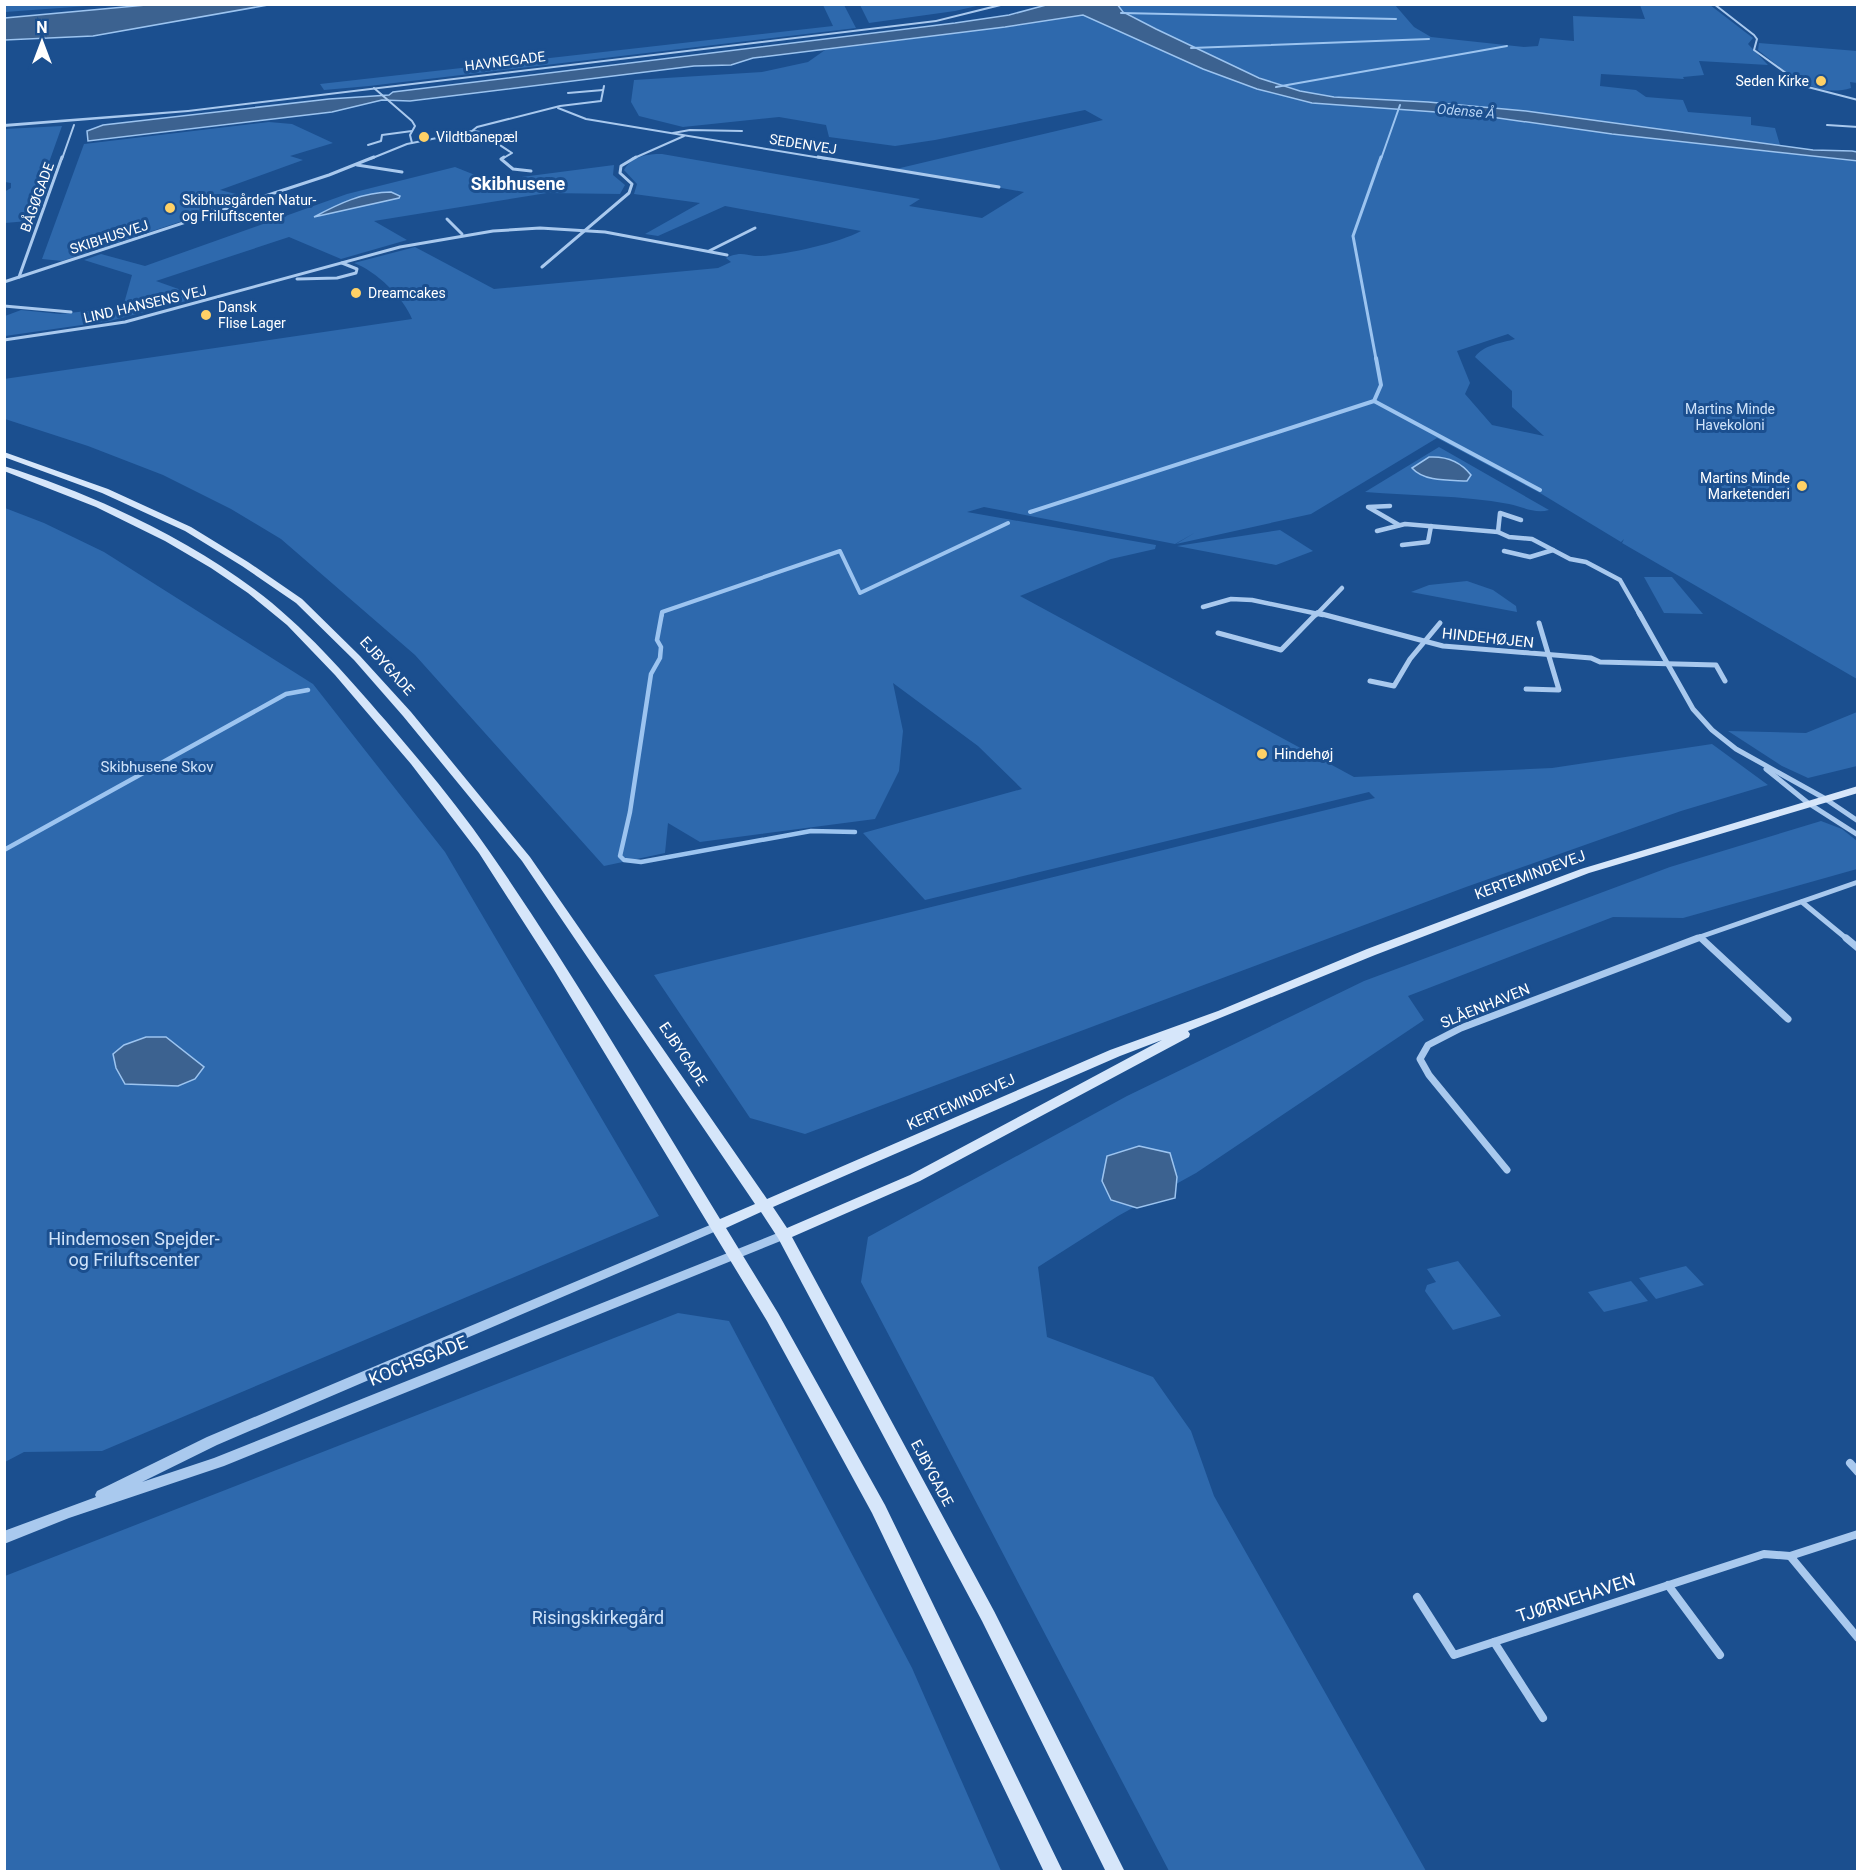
<svg xmlns="http://www.w3.org/2000/svg" width="1862" height="1876" viewBox="0 0 1862 1876" font-family="Roboto,sans-serif">
<style>
.green{fill:#2e69ad;fill-rule:evenodd}
.water{fill:#3c6290;stroke:#9cc4f0;stroke-width:1.5}
.lines{fill:none;stroke-linecap:round;stroke-linejoin:round}
.stream-far3{stroke:#9cc4f0;stroke-width:2}
.stream-far2{stroke:#9cc4f0;stroke-width:3}
.stream-far1{stroke:#9cc4f0;stroke-width:4}
.stream{stroke:#9cc4f0;stroke-width:4.5}
.minor-far5{stroke:#a9c9ee;stroke-width:2}
.minor-far4{stroke:#a9c9ee;stroke-width:3}
.minor-far3{stroke:#a9c9ee;stroke-width:4.5}
.minor-far2{stroke:#a9c9ee;stroke-width:5}
.minor-far1{stroke:#a9c9ee;stroke-width:7}
.minor{stroke:#a9c9ee;stroke-width:8}
.tertiary{fill:#a9c9ee;fill-rule:evenodd}
.secondary{fill:#d6e6fa;fill-rule:evenodd}
.poi-dot{fill:#ffd166;stroke:#1b4f8f;stroke-width:2}
.labels{text-anchor:middle;stroke-width:6;stroke-linejoin:round;paint-order:stroke}
.far-street-label{font-size:14px;fill:#fff;stroke:#1b4f8f}
.far-poi-label{font-size:14px;fill:#fff;stroke:#1b4f8f;text-anchor:start}
.far-water-label{font-size:14px;font-style:italic;fill:#b5d3f5;stroke:#1b4f8f}
.far-park-label{font-size:14px;fill:#cfe3fa;stroke:#1b4f8f}
.street-label{font-size:15px;fill:#fff;stroke:#1b4f8f}
.poi-label{font-size:15px;fill:#fff;stroke:#1b4f8f;text-anchor:start}
.park-label{font-size:15px;fill:#cfe3fa;stroke:#1b4f8f}
.far-district-label{font-size:18px;font-weight:bold;fill:#fff;stroke:#1b4f8f}
.near-park-label{font-size:18px;fill:#cfe3fa;stroke:#1b4f8f}
.near-street-label{font-size:18px;fill:#fff;stroke:#1b4f8f}
</style>
<rect width="100%" height="100%" fill="#1b4f8f"/>
<!-- green -->
<g class="green">
<polygon points="5,4 101,4 101,5 5,12"/>
<polygon points="823,5 844,5 856,28 369,86 324,90 320,84 833,26"/>
<polygon points="860,5 981,5 955,11 869,23"/>
<path d="M 1117,5 L 1395,5 L 1414,27 L 1431,37 L 1524,47 L 1538,46 L 1540,38 L 1574,41 L 1573,16 L 1645,19 L 1640,5 L 1710,5 L 1753,38 L 1748,44 L 1768,65 L 1699,61 L 1704,75 L 1683,77 L 1684,79 L 1601,74 L 1600,86 L 1636,90 L 1646,97 L 1683,100 L 1688,112 L 1751,117 L 1751,125 L 1775,128 L 1780,145 C 1688,134 1597,119 1505,110 C 1467,107 1429,102 1391,100 C 1361,98 1331,98 1301,92 C 1274,86 1130,23 1117,5 Z"/>
<path d="M 1084,15 L 1203,69 L 1257,89 L 1312,103 L 1477,115 L 1612,134 L 1857,161 L 1857,679 L 1622,543 L 1624,539 L 1621,542 L 1540,493 L 1437,438 L 1311,514 L 1176,544 L 1196,532 L 1175,544 L 984,507 L 967,512 L 1156,545 L 1155,549 L 1111,559 L 1020,596 L 1354,777 L 1552,768 L 1712,744 L 1768,785 L 1681,811 L 1466,887 L 805,1134 L 750,1118 L 654,975 L 1375,798 L 1369,792 L 925,900 L 863,833 L 1022,789 L 978,746 L 893,683 L 903,731 L 899,771 L 875,819 L 700,842 L 668,823 L 665,853 L 604,866 L 415,655 L 281,539 L 231,509 L 163,475 L 88,446 L 5,419 L 4,379 L 412,319 C 404,298 376,271 354,263 L 415,247 L 494,289 L 718,268 L 731,262 L 726,258 C 744,250 745,257 762,256 C 788,254 839,243 861,231 L 725,206 L 658,236 L 645,234 L 700,203 L 634,194 L 637,184 L 624,170 C 632,156 647,154 662,154 L 920,199 L 909,206 L 982,218 L 1024,192 L 896,169 L 1103,120 L 1085,110 L 935,140 L 895,146 L 829,137 L 826,125 L 779,117 L 683,127 L 639,116 L 631,102 L 634,80 L 762,72 L 808,62 L 825,50 L 1005,27 ZM 1508,334 L 1515,339 C 1502,343 1483,345 1475,357 L 1512,391 L 1512,407 L 1544,436 L 1492,425 L 1465,394 L 1470,383 L 1457,351 Z"/>
<path d="M 1759,43 L 1857,51 L 1857,83 L 1850,82 L 1851,88 C 1814,99 1786,72 1758,50 Z"/>
<polygon points="269,122 292,124 333,143 290,156 303,160 220,190 252,198 62,261 42,259 84,144"/>
<polygon points="62,126 28,221 5,223 4,192 11,188 11,183 5,182 5,129"/>
<polygon points="614,165 613,175 625,185 620,194 547,193 374,221 407,240 341,259 289,237 156,281 201,297 110,321 5,336 5,316 21,310 60,314 123,307 132,275 84,260 101,254 145,266 347,194 455,167 490,181"/>
<path d="M 1439,447 L 1549,510 C 1535,514 1523,507 1509,504 C 1461,495 1413,496 1365,492 Z"/>
<polygon points="5,508 44,523 104,552 313,684 445,852 659,1216 102,1451 24,1452 5,1462"/>
<polygon points="1280,530 1313,551 1276,565 1177,546"/>
<polygon points="1644,577 1672,577 1703,614 1664,613"/>
<polygon points="1467,581 1493,590 1516,606 1517,612 1411,592 1429,585"/>
<polygon points="1857,712 1857,766 1808,778 1782,766 1728,731 1806,733"/>
<polygon points="1821,821 1842,829 1857,841 1857,869 1683,918 1613,917 1408,996 1424,1020 1196,1173 1118,1216 1038,1267 1047,1337 1153,1377 1191,1431 1214,1496 1426,1871 1169,1871 861,1282 868,1237 1127,1096 1364,981 1670,867"/>
<polygon points="1458,1261 1501,1316 1453,1330 1425,1291 1427,1285 1436,1282 1427,1269"/>
<polygon points="1686,1266 1704,1285 1656,1299 1639,1278"/>
<polygon points="1631,1281 1648,1301 1604,1312 1588,1292"/>
<polygon points="678,1313 729,1321 912,1668 1001,1871 5,1871 5,1576"/>
</g>
<!-- water -->
<g class="water">
<polygon points="1117,4 1123,12 1156,29 1259,78 1300,91 1334,97 1428,102 1526,111 1813,150 1852,151 1857,152 1858,161 1612,134 1477,115 1312,103 1257,89 1203,69 1083,15 1005,27 753,58 731,65 694,66 410,101 382,100 332,112 88,141 87,131 103,125 329,99 389,95 393,92 955,23 1009,15 1046,5"/>
<polygon points="146,5 268,5 93,36 5,40 5,18"/>
<path d="M 391,192 L 400,196 L 399,198 L 314,217 C 338,204 363,192 391,192 Z"/>
<path d="M 1429,457 C 1446,456 1461,462 1471,475 L 1467,481 C 1450,480 1424,482 1412,468 Z"/>
<polygon points="146,1037 166,1037 204,1067 195,1079 178,1086 125,1084 116,1068 113,1054 124,1045"/>
<polygon points="1139,1146 1170,1153 1177,1177 1175,1198 1137,1208 1111,1200 1102,1181 1107,1156"/>
</g>
<g class="lines">
<!-- stream-far3 -->
<g class="stream-far3">
<polyline points="1121,13 1396,19"/>
<polyline points="1191,48 1429,39"/>
<polyline points="1276,87 1507,46"/>
<polyline points="1381,159 1400,105"/>
</g>
<!-- stream-far2 -->
<polyline class="stream-far2" points="1376,359 1353,236 1381,157"/>
<!-- stream-far1 -->
<g class="stream-far1">
<polyline points="1374,401 1540,490"/>
<polyline points="1030,512 1374,401 1381,385 1376,358"/>
<polyline points="662,615 662,612 840,551 860,593 1008,523"/>
</g>
<!-- stream -->
<g class="stream">
<polyline points="662,613 657,640 661,647 660,658 651,674 630,812 620,856 624,860 641,862 811,831 855,832"/>
<polyline points="4,850 286,694 308,690"/>
</g>
<!-- minor-far5 -->
<g class="minor-far5">
<polyline points="1714,4 1754,35 1757,39 1754,50 1804,86 1858,100"/>
<polyline points="374,88 412,121 415,126 410,135 412,143"/>
<polyline points="568,93 603,90"/>
<polyline points="558,108 586,119 827,159"/>
<polyline points="1827,125 1858,127"/>
<polyline points="473,131 480,132 512,153 502,159"/>
<polyline points="673,133 690,130 742,131"/>
<polyline points="368,145 381,141 382,135 412,131"/>
<polyline points="62,159 74,125"/>
<polyline points="370,159 407,144 472,131 477,127 560,106 601,101 604,86"/>
<polyline points="632,159 684,136"/>
</g>
<!-- minor-far4 -->
<g class="minor-far4">
<polyline points="504,157 501,159 513,169 531,171"/>
<polyline points="818,157 999,187"/>
<polyline points="357,165 402,172"/>
<polyline points="447,219 462,234"/>
<polyline points="709,251 755,228"/>
<polyline points="542,267 629,193 632,184 620,173 621,166 636,157"/>
<polyline points="19,277 62,157"/>
<polyline points="297,279 337,278 356,273 357,269 342,263"/>
<polyline points="4,282 329,175 374,157"/>
<polyline points="4,306 71,312"/>
<polyline points="4,340 125,322 400,247 493,231 540,228 605,232 727,255"/>
</g>
<!-- minor-far3 -->
<g class="minor-far3">
<polyline points="1390,506 1368,507 1399,525"/>
<polyline points="1377,531 1405,524 1498,532 1509,537 1532,539 1570,559 1586,562 1620,580 1640,615"/>
<polyline points="1498,532 1500,513 1521,520"/>
<polyline points="1402,545 1428,542 1431,526"/>
<polyline points="1504,551 1530,557 1553,550"/>
<polyline points="1203,607 1231,599 1252,600 1323,615"/>
<polyline points="1316,615 1342,588"/>
</g>
<!-- minor-far2 -->
<g class="minor-far2">
<polyline points="1318,613 1443,646 1591,658 1600,662 1716,665 1725,681"/>
<polyline points="1639,613 1693,709 1712,730 1736,749 1824,798 1858,821"/>
<polyline points="1218,633 1281,650 1317,613"/>
<polyline points="1370,681 1394,686 1410,659 1440,623"/>
<polyline points="1526,689 1559,690 1539,623"/>
<polyline points="1766,769 1808,803 1858,835"/>
<polyline points="1802,902 1847,939"/>
<polyline points="1700,937 1702,939"/>
<polyline points="1694,939 1858,882"/>
</g>
<!-- minor-far1 -->
<g class="minor-far1">
<polyline points="1701,938 1788,1019"/>
<polyline points="1846,938 1858,948"/>
<polyline points="1507,1170 1429,1075 1420,1059 1428,1045 1461,1028 1698,938"/>
</g>
<!-- minor -->
<g class="minor">
<polyline points="1850,1463 1858,1472"/>
<polyline points="1858,1534 1790,1556 1858,1638"/>
<polyline points="1668,1585 1720,1655"/>
<polyline points="1417,1597 1454,1655 1764,1554 1790,1556"/>
<polyline points="1494,1642 1543,1718"/>
</g>
<!-- tertiary -->
<g class="tertiary">
<polygon points="1000,4 1009,4 936,22 188,112 4,127 4,124 188,110 936,20"/>
<polygon points="717,1222 721,1223 723,1226 721,1229 217,1445 142,1482 214,1458 780,1232 784,1230 788,1232 790,1235 788,1238 224,1466 69,1518 4,1544 4,1531 96,1497 95,1495 97,1491 207,1437"/>
</g>
<!-- secondary -->
<path class="secondary" d="M 4,452 L 108,489 L 191,527 L 248,562 L 302,599 L 360,656 L 411,712 L 530,857 L 767,1199 L 1110,1050 L 1218,1011 L 1367,949 L 1581,869 L 1858,786 L 1858,793 L 1589,873 L 1375,955 L 1188,1031 L 1190,1034 L 1189,1037 L 920,1181 L 792,1237 L 994,1611 L 1125,1872 L 1106,1872 L 982,1621 L 778,1238 L 761,1212 L 726,1228 L 778,1313 L 885,1505 L 1063,1872 L 1044,1872 L 872,1513 L 767,1321 L 553,968 L 479,853 L 411,764 L 335,675 L 287,625 L 248,593 L 211,568 L 165,541 L 96,507 L 4,471 L 4,466 C 90,493 181,535 254,589 C 304,626 345,674 386,721 C 422,763 458,806 489,851 C 572,970 644,1096 720,1219 L 755,1204 L 522,861 L 403,716 L 354,660 L 296,603 L 242,566 L 185,531 L 102,493 L 4,457 ZM 1162,1040 L 910,1175 L 787,1228 L 773,1207 L 1120,1056 Z"/>
</g>
<!-- markers -->
<g class="poi-dot">
<circle cx="1821" cy="81" r="6"/>
<circle cx="424" cy="137" r="6"/>
<circle cx="170" cy="208" r="6"/>
<circle cx="356" cy="293" r="6"/>
<circle cx="206" cy="315" r="6"/>
<circle cx="1802" cy="486" r="6"/>
<circle cx="1262" cy="754" r="6"/>
</g>
<g class="labels">
<!-- far-street labels -->
<g class="far-street-label">
<text transform="translate(505 61) rotate(-7)" y="5">HAVNEGADE</text>
<text transform="translate(803 144) rotate(9)" y="5">SEDENVEJ</text>
<text transform="translate(37 197) rotate(-70)" y="5">BÅGØGADE</text>
<text transform="translate(109 237) rotate(-18)" y="5">SKIBHUSVEJ</text>
<text transform="translate(145 304) rotate(-13)" y="5">LIND HANSENS VEJ</text>
</g>
<!-- far-poi labels -->
<g class="far-poi-label">
<text x="1809" y="86" text-anchor="end">Seden Kirke</text>
<text x="436" y="142">Vildtbanepæl</text>
<text x="182" y="205">Skibhusgården Natur-<tspan x="182" dy="16">og Friluftscenter</tspan></text>
<text x="368" y="298">Dreamcakes</text>
<text x="218" y="312">Dansk<tspan x="218" dy="16">Flise Lager</tspan></text>
<text x="1790" y="483" text-anchor="end">Martins Minde<tspan x="1790" dy="16">Marketenderi</tspan></text>
</g>
<!-- far-water labels -->
<g class="far-water-label">
<text transform="translate(1466 111) rotate(5)" y="5">Odense Å</text>
</g>
<!-- far-park labels -->
<g class="far-park-label">
<text x="1730" y="414">Martins Minde<tspan x="1730" dy="16">Havekoloni</tspan></text>
</g>
<!-- street labels -->
<g class="street-label">
<text transform="translate(1488 638) rotate(6)" y="5">HINDEHØJEN</text>
<text transform="translate(387 666) rotate(48)" y="5">EJBYGADE</text>
<text transform="translate(1530 875) rotate(-20)" y="5">KERTEMINDEVEJ</text>
<text transform="translate(1485 1006) rotate(-22)" y="5">SLÅENHAVEN</text>
<text transform="translate(683 1054) rotate(56)" y="5">EJBYGADE</text>
<text transform="translate(961 1102) rotate(-24)" y="5">KERTEMINDEVEJ</text>
<text transform="translate(932 1473) rotate(62)" y="5">EJBYGADE</text>
</g>
<!-- poi labels -->
<g class="poi-label">
<text x="1274" y="759">Hindehøj</text>
</g>
<!-- park labels -->
<g class="park-label">
<text x="157" y="772">Skibhusene Skov</text>
</g>
<!-- far-district labels -->
<g class="far-district-label">
<text x="518" y="190">Skibhusene</text>
</g>
<!-- near-park labels -->
<g class="near-park-label">
<text x="134" y="1245">Hindemosen Spejder-<tspan x="134" dy="21">og Friluftscenter</tspan></text>
<text x="598" y="1624">Risingskirkegård</text>
</g>
<!-- near-street labels -->
<g class="near-street-label">
<text transform="translate(418 1361) rotate(-22)" y="6">KOCHSGADE</text>
<text transform="translate(1576 1598) rotate(-18)" y="6">TJØRNEHAVEN</text>
</g>
</g>
<!-- border -->
<rect width="1862" height="1876" fill="none" stroke="#ffffff" stroke-width="12"/>
<!-- north arrow -->
<g transform="translate(42 42)" stroke="#1b4f8f" stroke-width="4.5" paint-order="stroke">
<path d="M0-4.5L10 22L0 15L-10 22Z" fill="#ffffff"/>
<text y="-9" font-size="16" font-weight="bold" text-anchor="middle" fill="#ffffff">N</text>
</g>
</svg>
